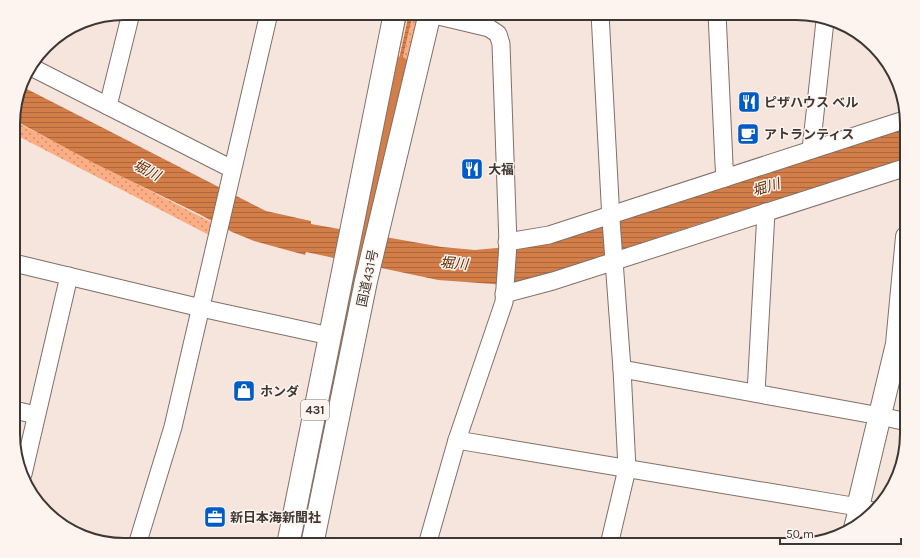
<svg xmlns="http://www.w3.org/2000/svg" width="920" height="558" viewBox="0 0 920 558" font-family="Karla,'Noto Sans JP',sans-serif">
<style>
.grass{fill:url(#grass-dots)}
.water{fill:url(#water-rules)}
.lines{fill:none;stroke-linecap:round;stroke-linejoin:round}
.stream{stroke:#d37d48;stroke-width:5}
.river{stroke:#d37d48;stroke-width:29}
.street-casing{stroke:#7f7068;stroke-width:19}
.secondary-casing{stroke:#7f7068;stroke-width:24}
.highway-casing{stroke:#7f7068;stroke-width:24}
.street{stroke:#fff;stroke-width:17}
.secondary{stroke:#fff;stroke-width:22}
.highway{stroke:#fff;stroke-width:22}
.labels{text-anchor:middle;stroke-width:3;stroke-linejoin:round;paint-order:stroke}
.shield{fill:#fef4ef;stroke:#77706b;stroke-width:1}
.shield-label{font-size:12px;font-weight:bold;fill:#3d3733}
.poi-label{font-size:13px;font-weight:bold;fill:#3d3733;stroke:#fef4ef;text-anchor:start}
.street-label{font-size:13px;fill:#3d3733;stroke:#fef4ef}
.water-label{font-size:14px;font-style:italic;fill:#612900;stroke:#fef4ef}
.rim{fill:none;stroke:#3d3733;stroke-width:2}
</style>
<defs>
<pattern id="grass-dots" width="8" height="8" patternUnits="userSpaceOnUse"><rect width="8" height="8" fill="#fbae83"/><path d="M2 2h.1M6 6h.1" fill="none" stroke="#cc8e6c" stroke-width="1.8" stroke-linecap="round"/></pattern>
<pattern id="water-rules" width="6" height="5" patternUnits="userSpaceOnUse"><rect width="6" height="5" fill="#d37d48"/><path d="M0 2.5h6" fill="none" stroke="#ac673d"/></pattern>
</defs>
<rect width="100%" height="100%" fill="#f6e5dc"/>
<!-- grass -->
<g class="grass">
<polygon points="404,13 408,13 365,217 363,217"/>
<polygon points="413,13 421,13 370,217 367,217"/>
<polygon points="14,121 213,223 209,235 14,134"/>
</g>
<!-- water -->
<g class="water">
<polygon points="409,13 413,13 391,110 388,110"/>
<polygon points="21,86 266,211 311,221 311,224 442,247 475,250 517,246 683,200 773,172 907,124 907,160 696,225 626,248 595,261 511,287 493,284 438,280 306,252 305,255 254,241 232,232 199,214 94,163 14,120 14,109"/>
</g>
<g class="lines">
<!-- stream -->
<g class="stream">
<polyline points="312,482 358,258"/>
<polyline points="303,535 308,502"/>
</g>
<!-- river -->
<polyline class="river" points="360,249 398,71"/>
<!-- street casing -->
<g class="street-casing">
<g id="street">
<polyline points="600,13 611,220 622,369 627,469 609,545"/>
<polyline points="717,13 724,164 725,178"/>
<polyline points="430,14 489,28 498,34 501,44 508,244 504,302 457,440 858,507 872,511"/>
<polyline points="31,67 232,169"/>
<polyline points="108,106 131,13"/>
<polyline points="811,150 825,21"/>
<polyline points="507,242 549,235 907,119"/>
<polyline points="14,263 201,308 330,336"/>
<polyline points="504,294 553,281 907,167"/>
<polyline points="622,369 880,416 907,422"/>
<polyline points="756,393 766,212"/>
<polyline points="14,410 36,415"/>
<polyline points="23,474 69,276"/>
<polyline points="852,530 858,507"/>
<polyline points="137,545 173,427 269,13"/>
<polyline points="427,545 457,440"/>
</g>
</g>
<!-- secondary casing -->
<g class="secondary-casing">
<polyline id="secondary" points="858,507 897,344 907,237"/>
</g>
<!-- highway casing -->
<g class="highway-casing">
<g id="highway">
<polyline points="288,545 395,13"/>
<polyline points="312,545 366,281 430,13"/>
</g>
</g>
<!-- street -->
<use href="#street" class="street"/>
<!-- secondary -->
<use href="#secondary" class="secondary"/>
<!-- highway -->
<use href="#highway" class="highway"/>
</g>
<!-- icons -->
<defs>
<g id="restaurant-square" transform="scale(1.15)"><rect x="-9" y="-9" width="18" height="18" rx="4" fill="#015bc4" stroke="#fef4ef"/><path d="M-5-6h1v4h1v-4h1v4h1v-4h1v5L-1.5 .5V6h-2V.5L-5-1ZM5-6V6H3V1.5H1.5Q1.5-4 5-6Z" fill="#fff"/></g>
<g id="cafe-square" transform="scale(1.15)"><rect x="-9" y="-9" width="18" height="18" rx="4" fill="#015bc4" stroke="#fef4ef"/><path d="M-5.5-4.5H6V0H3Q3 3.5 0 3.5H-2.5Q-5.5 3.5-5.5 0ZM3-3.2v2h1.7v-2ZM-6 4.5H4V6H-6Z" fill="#fff"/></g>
<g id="shop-square" transform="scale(1.15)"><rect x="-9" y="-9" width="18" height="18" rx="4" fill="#015bc4" stroke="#fef4ef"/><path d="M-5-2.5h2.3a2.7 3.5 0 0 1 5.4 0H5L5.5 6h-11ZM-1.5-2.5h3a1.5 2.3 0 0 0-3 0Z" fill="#fff"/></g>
<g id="office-square" transform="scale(1.15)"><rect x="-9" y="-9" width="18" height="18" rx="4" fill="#015bc4" stroke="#fef4ef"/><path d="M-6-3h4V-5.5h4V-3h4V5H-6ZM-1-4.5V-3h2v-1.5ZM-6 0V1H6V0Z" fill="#fff"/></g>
</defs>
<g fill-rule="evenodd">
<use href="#restaurant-square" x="749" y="102"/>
<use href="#cafe-square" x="748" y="134"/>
<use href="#restaurant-square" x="472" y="169"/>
<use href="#shop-square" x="244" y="391"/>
<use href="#office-square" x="215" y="517"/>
</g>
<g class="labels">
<!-- shield labels -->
<rect class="shield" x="301" y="400" width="28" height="20" rx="3"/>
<g class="shield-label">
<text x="315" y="414">431</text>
</g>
<!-- poi labels -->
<g class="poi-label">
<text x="764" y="107">ピザハウス ベル</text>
<text x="764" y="139">アトランティス</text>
<text x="488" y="174">大福</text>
<text x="260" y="396">ホンダ</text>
<text x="230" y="522">新日本海新聞社</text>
</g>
<!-- street labels -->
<g class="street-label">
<text transform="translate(367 278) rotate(-78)" y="5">国道431号</text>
</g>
<!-- water labels -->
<g class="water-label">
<text transform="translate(147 170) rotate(27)" y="5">堀川</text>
<text transform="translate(766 187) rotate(-17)" y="5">堀川</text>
<text transform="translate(454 263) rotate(5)" y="5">堀川</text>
</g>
</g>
<!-- crop -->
<path d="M0 0H920V558H0ZM124 20H796A104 104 0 0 1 900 124V434A104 104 0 0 1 796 538H124A104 104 0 0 1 20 434V124A104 104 0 0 1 124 20Z" fill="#fef4ef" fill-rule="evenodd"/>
<path class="rim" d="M124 20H796A104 104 0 0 1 900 124V434A104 104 0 0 1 796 538H124A104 104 0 0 1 20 434V124A104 104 0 0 1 124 20Z"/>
<!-- scale -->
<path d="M780 538v6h121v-6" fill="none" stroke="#3d3733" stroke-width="2"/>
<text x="786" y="538" font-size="12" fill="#3d3733" stroke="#fef4ef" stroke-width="3" paint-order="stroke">50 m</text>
</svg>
